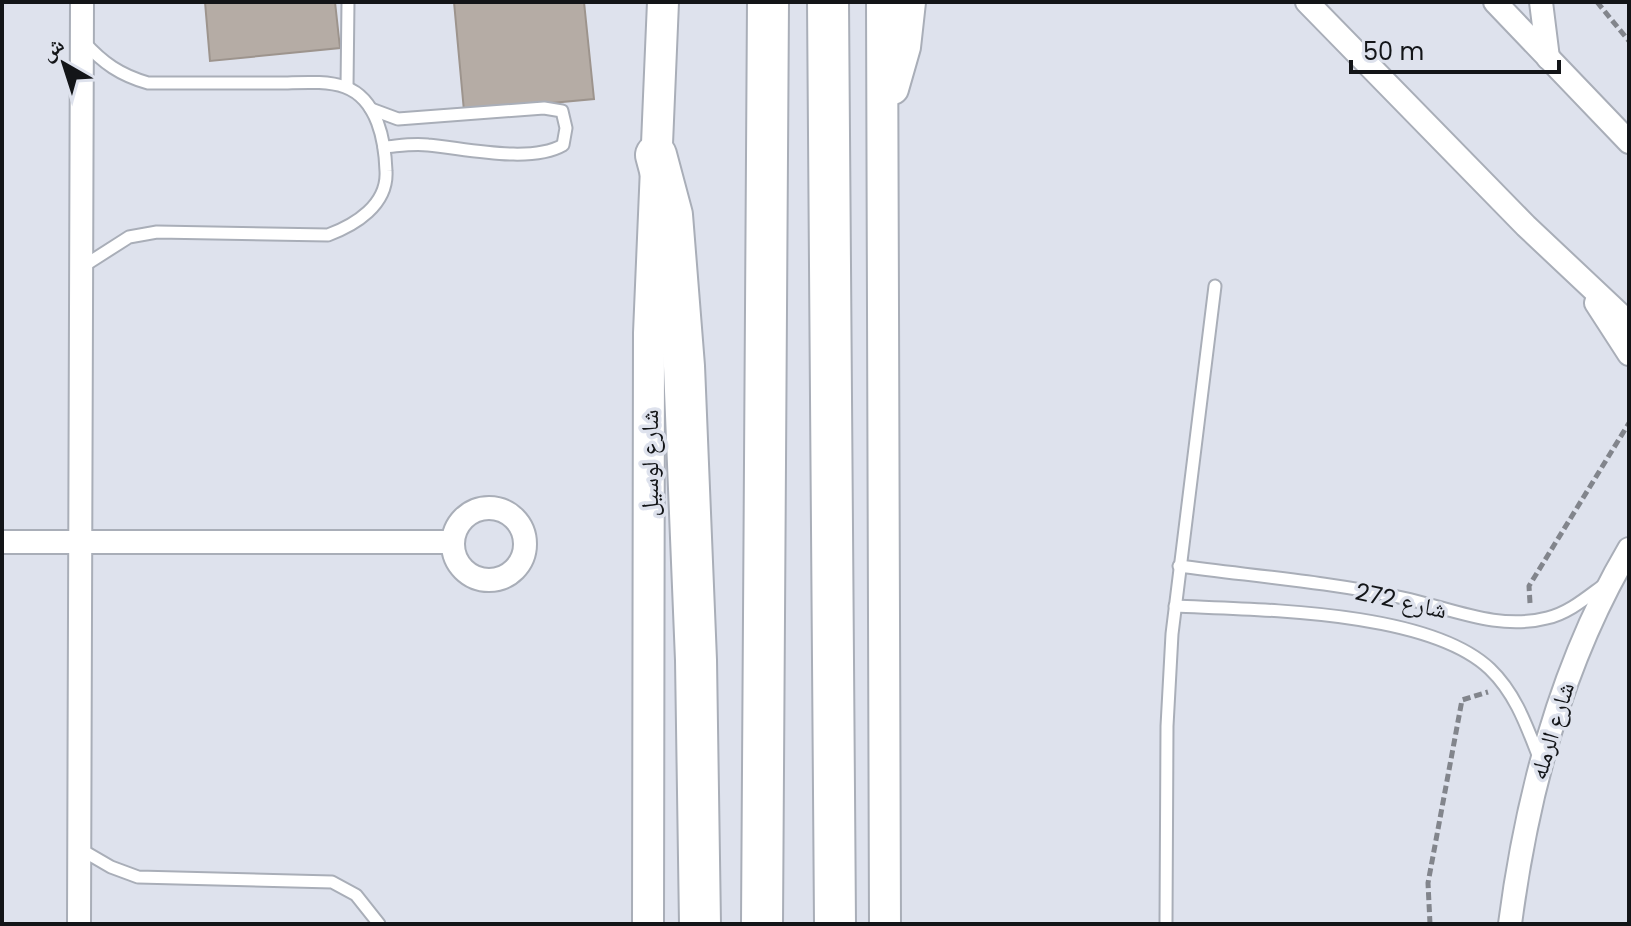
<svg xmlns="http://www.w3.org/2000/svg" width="1631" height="926" viewBox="0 0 1631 926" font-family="Poppins,'Noto Naskh Arabic',sans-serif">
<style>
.building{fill:#b5aca5;stroke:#9d948d;stroke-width:2}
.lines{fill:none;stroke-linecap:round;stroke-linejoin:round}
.lane-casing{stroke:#a9aeb8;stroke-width:15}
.street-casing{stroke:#a9aeb8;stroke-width:26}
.secondary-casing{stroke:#a9aeb8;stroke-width:34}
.highway-casing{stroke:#a9aeb8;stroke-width:44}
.path{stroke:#82858c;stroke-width:5;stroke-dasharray:8 4;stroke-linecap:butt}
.lane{stroke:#fff;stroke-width:11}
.street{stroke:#fff;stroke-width:22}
.secondary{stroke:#fff;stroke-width:30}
.highway{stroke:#fff;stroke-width:40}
.labels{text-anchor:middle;stroke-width:7;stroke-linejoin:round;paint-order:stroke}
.street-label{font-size:24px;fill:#131518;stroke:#dee2ed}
</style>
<rect width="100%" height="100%" fill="#dee2ed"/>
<!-- building -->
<g class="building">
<polygon points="205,2 335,2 340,48 210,61"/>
<polygon points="454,2 584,2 594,99 464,111"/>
</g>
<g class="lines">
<!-- lane casing -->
<g class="lane-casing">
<g id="lane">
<polyline points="347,87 348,2"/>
<path d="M 371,109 L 398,119 L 544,108 L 562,111 L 566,128 L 563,145 C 530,164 464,148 428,145 C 413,143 398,146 384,147"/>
<path d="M 82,267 L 129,237 L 157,232 L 328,235 C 355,225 388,205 386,171 C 385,142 378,99 345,87 C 325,80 298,83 278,83 C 234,83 191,83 148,83 C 120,75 103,63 84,42"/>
<path d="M 1179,566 C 1253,576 1330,582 1403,598 C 1450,608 1498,631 1547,618 C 1569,613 1587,597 1605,584"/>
<path d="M 1175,606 C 1259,610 1428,610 1490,669 C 1516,694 1527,727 1540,760"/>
<polyline points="80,849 111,867 138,877 332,882 356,895 379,924"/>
<polyline points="1166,924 1167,726 1172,634 1215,286"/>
</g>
</g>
<!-- street casing -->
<g class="street-casing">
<g id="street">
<polyline points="1307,2 1526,226 1629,323"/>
<polyline points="1495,2 1629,142"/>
<polyline points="1541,2 1548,58"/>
<polyline points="1596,303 1629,354"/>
<circle cx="489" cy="544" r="36"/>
<polyline points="2,542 452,542"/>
<polyline points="79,924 82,2"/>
<path d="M 1510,924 C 1527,793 1561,664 1629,549"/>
</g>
</g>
<!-- secondary casing -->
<g class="secondary-casing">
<g id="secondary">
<polyline points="882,2 885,924"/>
<polyline points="893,89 905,47 910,2"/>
<polyline points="648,924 649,333 663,2"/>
</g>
</g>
<!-- highway casing -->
<g class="highway-casing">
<g id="highway">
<polyline points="828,2 835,924"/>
<polyline points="656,155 672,215 684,366 696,660 700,924"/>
<polyline points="762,924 768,2"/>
</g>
</g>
<!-- path -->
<g class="path">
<polyline points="1597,2 1629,41"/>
<polyline points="1530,603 1529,586 1629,423"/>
<polyline points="1430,924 1428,883 1462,700 1488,692"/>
</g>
<!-- lane -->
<use href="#lane" class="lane"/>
<!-- street -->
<use href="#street" class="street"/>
<!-- secondary -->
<use href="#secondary" class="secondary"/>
<!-- highway -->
<use href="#highway" class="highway"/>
</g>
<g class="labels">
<!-- street labels -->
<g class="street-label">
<text transform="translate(650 463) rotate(-90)" y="8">شارع لوسيل</text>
<text transform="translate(1401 601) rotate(12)" y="8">شارع 272</text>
<text transform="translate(1552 731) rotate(-73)" y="8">شارع الرمله</text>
</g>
</g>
<!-- border -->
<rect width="1631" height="926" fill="none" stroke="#131518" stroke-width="8"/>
<!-- north arrow -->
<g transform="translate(64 64) rotate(321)" stroke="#dee2ed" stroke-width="6" paint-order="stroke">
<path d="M0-6L14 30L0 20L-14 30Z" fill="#131518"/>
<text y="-12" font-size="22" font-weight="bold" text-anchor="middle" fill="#131518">ش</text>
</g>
<!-- scale -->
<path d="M1351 60v12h208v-12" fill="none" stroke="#131518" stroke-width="4"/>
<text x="1363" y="60" font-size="24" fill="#131518" stroke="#dee2ed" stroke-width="6" paint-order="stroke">50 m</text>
</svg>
